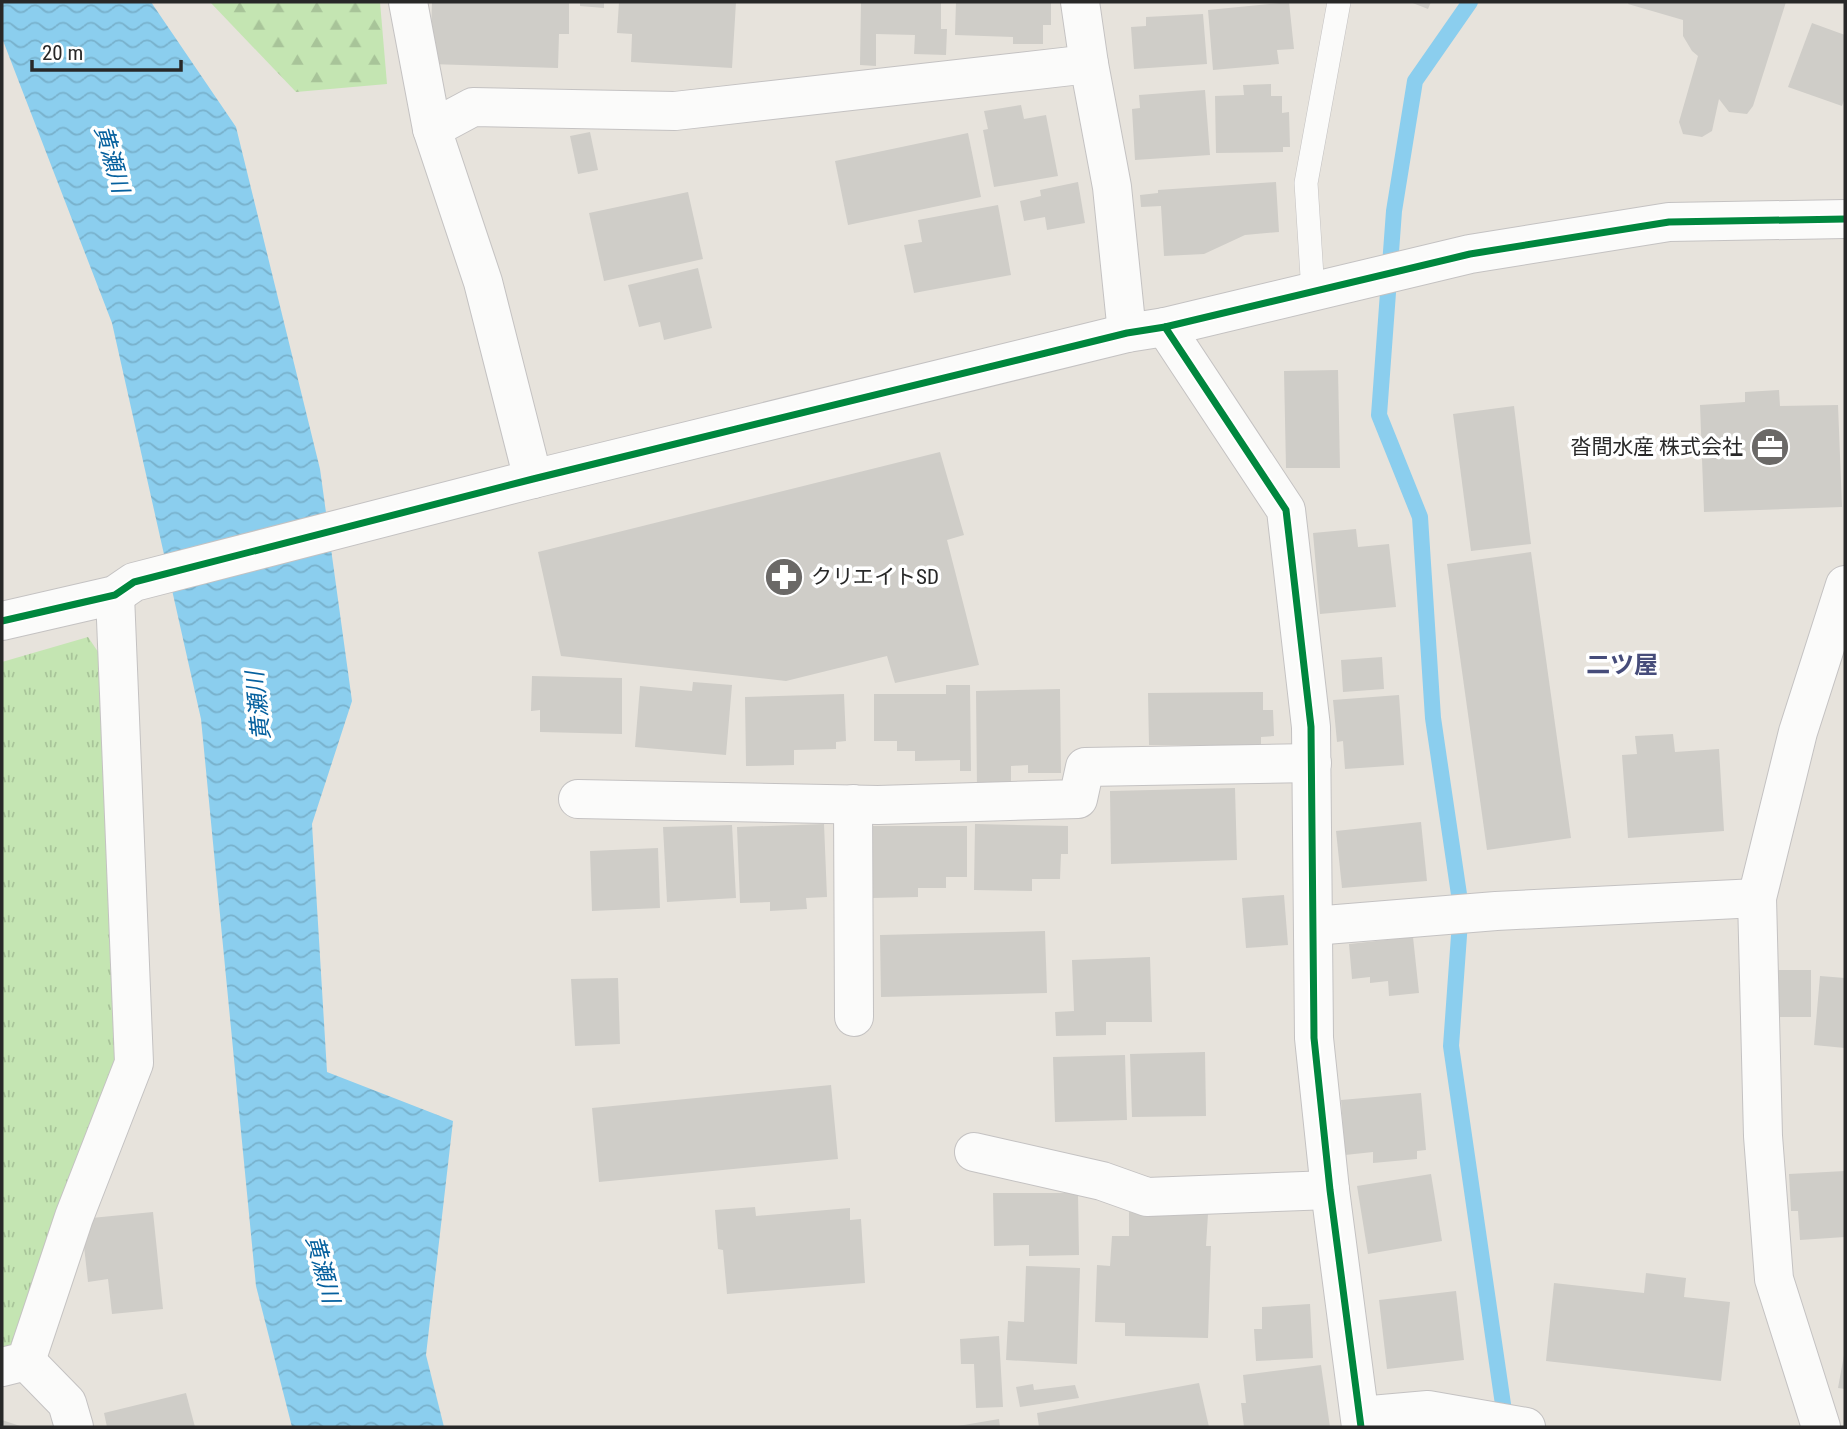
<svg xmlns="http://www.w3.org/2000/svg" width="1847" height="1429" viewBox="0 0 1847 1429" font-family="'Roboto Condensed','Noto Sans JP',sans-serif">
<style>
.grass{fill:url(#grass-tufts)}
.forest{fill:url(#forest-firs)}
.water{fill:url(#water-waves)}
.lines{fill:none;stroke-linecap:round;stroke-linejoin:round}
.stream{stroke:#8bceee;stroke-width:16}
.building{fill:#cfcdc8}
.service-casing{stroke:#c4c2c2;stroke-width:24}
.minor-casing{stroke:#c4c2c2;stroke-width:40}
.tertiary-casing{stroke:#c4c2c2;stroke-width:40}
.service{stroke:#fbfbfa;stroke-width:23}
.minor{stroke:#fbfbfa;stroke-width:38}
.tertiary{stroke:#fbfbfa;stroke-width:38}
.cycleway-casing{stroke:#fff;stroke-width:11}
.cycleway{stroke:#00873e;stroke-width:7}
.labels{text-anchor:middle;stroke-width:7;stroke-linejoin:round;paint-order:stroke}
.poi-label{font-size:21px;fill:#282828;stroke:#fff;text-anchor:end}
.water-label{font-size:23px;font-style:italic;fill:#05609e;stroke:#fff}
.quarter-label{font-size:24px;font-weight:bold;fill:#464c7a;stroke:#fff}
</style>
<defs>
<pattern id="grass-tufts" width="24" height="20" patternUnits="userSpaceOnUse" patternTransform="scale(1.75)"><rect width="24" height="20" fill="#c4e5b2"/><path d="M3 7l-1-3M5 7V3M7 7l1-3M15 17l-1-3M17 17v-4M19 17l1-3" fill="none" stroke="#a8c499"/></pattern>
<pattern id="forest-firs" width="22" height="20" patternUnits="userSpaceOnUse" patternTransform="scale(1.75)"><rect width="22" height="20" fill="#c4e5b2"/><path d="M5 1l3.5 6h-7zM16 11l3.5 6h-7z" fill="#a8c499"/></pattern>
<pattern id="water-waves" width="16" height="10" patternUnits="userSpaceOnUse" patternTransform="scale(1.75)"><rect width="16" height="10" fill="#8bceee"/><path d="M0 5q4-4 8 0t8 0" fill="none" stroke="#78b1cc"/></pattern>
</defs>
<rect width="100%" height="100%" fill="#e7e3dc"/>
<!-- grass -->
<polygon class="grass" points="88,637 111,671 125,1028 30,1352 2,1357 2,662"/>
<!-- forest -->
<polygon class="forest" points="210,2 380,2 387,84 296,92"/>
<!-- water -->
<polygon class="water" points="2,2 151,2 236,127 320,469 352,701 312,824 327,1072 453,1121 426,1355 444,1427 292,1427 256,1286 201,719 112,323 2,38"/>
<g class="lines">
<!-- stream -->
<polyline class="stream" points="1470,2 1415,81 1394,211 1379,415 1420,517 1433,718 1461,908 1451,1046 1506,1425"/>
</g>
<!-- building -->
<g class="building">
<polygon points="432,2 569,2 569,34 559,34 558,68 430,64"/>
<polygon points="580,2 604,2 604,8 580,6"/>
<polygon points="619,2 736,2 732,68 631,62 632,34 617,33"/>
<polygon points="861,2 941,2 941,29 947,29 946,55 914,54 915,35 876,34 876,66 860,65"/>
<polygon points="956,2 1051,2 1051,25 1043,25 1043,44 1013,44 1013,37 955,35"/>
<polygon points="1289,2 1294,49 1277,50 1279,64 1213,70 1208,10"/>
<polygon points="1410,2 1431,2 1428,9"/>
<polygon points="1629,2 1786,2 1753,106 1747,114 1729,112 1719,99 1712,131 1702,137 1683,134 1679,122 1698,56 1692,51 1683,36 1683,20 1628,4"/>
<polygon points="1203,14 1207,64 1134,69 1131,27 1146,26 1146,17"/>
<polygon points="1812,23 1845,35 1845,97 1842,106 1788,87"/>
<polygon points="1271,84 1271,96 1282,96 1282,113 1289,112 1290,147 1283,147 1283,152 1216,153 1215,96 1244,95 1243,85"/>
<polygon points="1205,90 1210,155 1135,160 1132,109 1140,108 1139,95"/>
<polygon points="1021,105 1024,119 1046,115 1058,176 994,187 983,130 988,129 984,111"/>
<polygon points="590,132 598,170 578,174 570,136"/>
<polygon points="968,133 981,197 848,225 835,161"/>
<polygon points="1078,182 1085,223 1047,230 1045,217 1024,221 1020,201 1041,196 1040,190"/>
<polygon points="1276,182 1279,232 1245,235 1204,254 1164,256 1161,206 1141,207 1140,195 1158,193 1158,190"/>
<polygon points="688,192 703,259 604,281 589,213"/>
<polygon points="998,205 1011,275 914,293 904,245 922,242 918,220"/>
<polygon points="698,268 712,328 664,340 660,322 639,327 628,285"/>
<polygon points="1338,370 1340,468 1286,468 1284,371"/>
<polygon points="1779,390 1780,406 1838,405 1842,507 1704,512 1700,405 1745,402 1745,392"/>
<polygon points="1514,406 1531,544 1471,551 1453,414"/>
<polygon points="940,452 964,535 947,540 979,665 895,683 887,656 786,681 561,656 538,552"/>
<polygon points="1356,529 1358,547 1389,544 1396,607 1320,614 1313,533"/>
<polygon points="1531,552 1571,838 1487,850 1447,564"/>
<polygon points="1382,657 1384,689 1343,692 1341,660"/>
<polygon points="532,676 622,678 622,734 540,732 540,710 531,711"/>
<polygon points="693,682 732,685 726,755 635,747 640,686 692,691"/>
<polygon points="946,685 970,685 971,771 960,771 960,760 915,761 915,751 897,751 897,741 874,741 874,694 946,694"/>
<polygon points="1060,689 1061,773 1028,773 1028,765 1011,766 1011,789 977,789 976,691"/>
<polygon points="1263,692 1263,710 1273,710 1274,736 1261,737 1261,745 1149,745 1148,693"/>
<polygon points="844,694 846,741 836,742 836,749 794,750 794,765 746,766 745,697"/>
<polygon points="1399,695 1404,765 1345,769 1343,741 1337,742 1333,700"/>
<polygon points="1673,734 1675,752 1719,749 1724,831 1628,838 1622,755 1637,754 1635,736"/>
<polygon points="1235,788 1237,860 1111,864 1110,791"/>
<polygon points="1421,822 1427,881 1342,888 1336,831"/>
<polygon points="824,824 827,897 806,898 807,909 770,911 770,902 740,903 737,827"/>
<polygon points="975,824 1068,826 1068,854 1061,854 1060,879 1032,879 1032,891 974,890"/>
<polygon points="732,825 736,898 667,902 663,827"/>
<polygon points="871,826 967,826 967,877 946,877 946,888 918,888 918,897 872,898"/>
<polygon points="658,848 660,908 592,911 590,851"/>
<polygon points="1284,895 1288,945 1246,948 1242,898"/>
<polygon points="1045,931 1047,993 881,997 880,935"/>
<polygon points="1413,937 1419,993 1389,996 1388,981 1370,983 1370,977 1352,979 1349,944"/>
<polygon points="1150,957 1152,1022 1106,1022 1106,1035 1056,1036 1055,1012 1074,1011 1072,960"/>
<rect x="1776" y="970" width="35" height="47"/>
<polygon points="1820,976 1845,978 1845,1048 1814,1045"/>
<polygon points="618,978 620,1044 575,1046 571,979"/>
<polygon points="1205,1052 1206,1116 1132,1117 1130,1054"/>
<polygon points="1125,1055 1127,1120 1055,1122 1053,1057"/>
<polygon points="831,1085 838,1159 599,1182 592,1108"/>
<polygon points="1421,1093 1426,1150 1417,1151 1417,1159 1373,1163 1373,1152 1345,1155 1341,1100"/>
<polygon points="1845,1171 1845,1237 1800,1240 1798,1211 1791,1211 1789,1174"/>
<polygon points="1431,1174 1442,1241 1368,1254 1357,1186"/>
<polygon points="993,1193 1078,1193 1079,1255 1029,1256 1029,1245 994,1246"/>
<polygon points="755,1207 756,1216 850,1208 850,1220 861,1219 865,1283 727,1294 723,1250 718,1249 715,1210"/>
<polygon points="153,1212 163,1309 112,1314 108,1279 88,1282 81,1219"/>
<polygon points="1129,1212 1208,1214 1206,1246 1211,1246 1208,1338 1125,1336 1125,1323 1095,1322 1097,1265 1110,1266 1112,1236 1129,1236"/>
<polygon points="1026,1266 1080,1268 1077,1364 1006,1360 1008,1321 1024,1322"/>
<polygon points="1646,1273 1686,1278 1684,1297 1730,1302 1721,1381 1546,1361 1554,1283 1644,1293"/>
<polygon points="1456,1291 1464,1360 1387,1369 1379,1300"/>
<polygon points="1310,1304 1313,1358 1256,1361 1254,1329 1262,1329 1262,1307"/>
<polygon points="999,1336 1003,1407 976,1408 974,1364 961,1364 960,1339"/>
<polygon points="1844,1355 1845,1355 1845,1389 1838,1388"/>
<polygon points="1321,1365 1330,1427 1244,1427 1241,1403 1246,1403 1243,1375"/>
<polygon points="1199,1383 1209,1427 1039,1427 1037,1413"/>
<polygon points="1033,1384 1034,1390 1075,1385 1079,1398 1020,1407 1016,1387"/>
<polygon points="186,1393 195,1427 107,1427 104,1413"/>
<polygon points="999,1419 1000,1427 958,1427 958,1426"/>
<polygon points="2,1420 23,1427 2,1427"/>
</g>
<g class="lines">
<!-- service casing -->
<g class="service-casing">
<polyline id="service" points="1313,292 1306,183 1339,2"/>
</g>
<!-- minor casing -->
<g class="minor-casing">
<g id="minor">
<polyline points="408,2 432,129"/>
<polyline points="1080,2 1089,64 1112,187 1127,333"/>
<polyline points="1165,327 1286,510 1311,727 1314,1038 1330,1190 1361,1427"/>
<polyline points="533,479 483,282 432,129 473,107 675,111 1089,64"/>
<polyline points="578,799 878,805 1078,799 1085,767 1312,763"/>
<polyline points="853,804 854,1017"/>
<polyline points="1313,926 1496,911 1757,898"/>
<polyline points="974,1152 1102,1181 1147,1197 1330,1190"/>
<polyline points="26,1361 67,1403 74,1427"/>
<polyline points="2,1367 26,1361 74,1217 134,1063 115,595"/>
<polyline points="1360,1416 1428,1410 1526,1427"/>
<polyline points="1821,1427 1774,1279 1763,1136 1757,898 1798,732 1845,585"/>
</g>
</g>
<!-- tertiary casing -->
<g class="tertiary-casing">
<polyline id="tertiary" points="2,621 115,595 134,582 533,479 1127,333 1165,327 1470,254 1669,222 1845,219"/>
</g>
<!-- service -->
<use href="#service" class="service"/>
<!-- minor -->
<use href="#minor" class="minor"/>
<!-- tertiary -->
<use href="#tertiary" class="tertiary"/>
<!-- cycleway casing -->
<g class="cycleway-casing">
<g id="cycleway">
<polyline points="1165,327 1286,510 1311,727 1314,1038 1330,1190 1361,1427"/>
<polyline points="2,621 115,595 134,582 533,479 1127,333 1165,327 1470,254 1669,222 1845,219"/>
</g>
</g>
<!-- cycleway -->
<use href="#cycleway" class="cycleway"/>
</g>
<!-- icons -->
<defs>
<g id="office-disc" transform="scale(2.0125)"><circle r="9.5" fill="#6b6967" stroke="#fff"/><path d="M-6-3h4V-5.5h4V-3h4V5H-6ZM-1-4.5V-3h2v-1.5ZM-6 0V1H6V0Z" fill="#fff"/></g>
<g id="pharmacy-disc" transform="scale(2.0125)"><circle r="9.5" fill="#6b6967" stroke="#fff"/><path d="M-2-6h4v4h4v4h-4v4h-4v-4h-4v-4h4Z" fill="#fff"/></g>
</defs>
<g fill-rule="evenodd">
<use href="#office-disc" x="1770" y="447"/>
<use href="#pharmacy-disc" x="784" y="577"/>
</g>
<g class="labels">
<!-- poi labels -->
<g class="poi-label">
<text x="1743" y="454">沓間水産 株式会社</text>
<text x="811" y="584" text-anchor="start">クリエイトSD</text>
</g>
<!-- water labels -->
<g class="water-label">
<text transform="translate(112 159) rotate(74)" y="8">黄瀬川</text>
<text transform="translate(258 706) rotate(-96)" y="8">黄瀬川</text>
<text transform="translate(323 1269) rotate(75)" y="8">黄瀬川</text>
</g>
<!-- quarter labels -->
<g class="quarter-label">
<text x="1622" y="673">二ツ屋</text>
</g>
</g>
<!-- border -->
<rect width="1847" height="1429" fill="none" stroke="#282828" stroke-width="7"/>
<!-- scale -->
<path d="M32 60v10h149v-10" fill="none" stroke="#282828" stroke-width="3.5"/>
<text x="42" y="60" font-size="21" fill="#282828" stroke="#ffffff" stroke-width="5" paint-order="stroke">20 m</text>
</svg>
